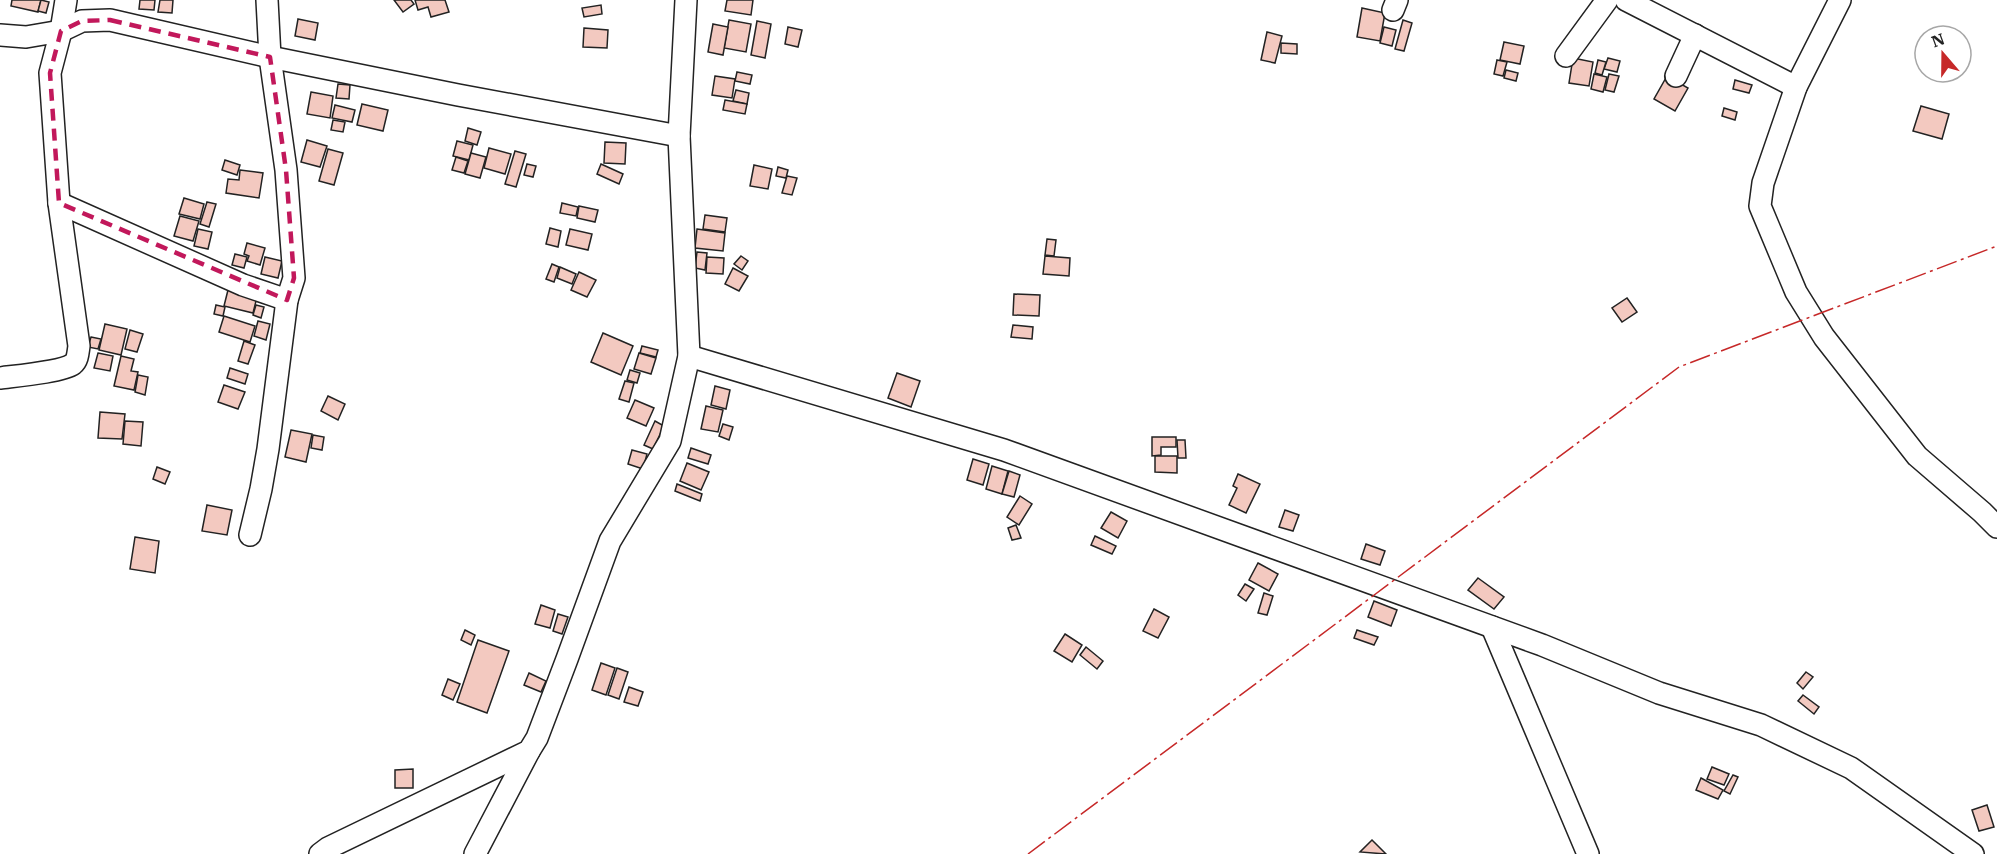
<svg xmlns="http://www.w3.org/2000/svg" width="1997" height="854" viewBox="0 0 1997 854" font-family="'IBM Plex Serif',serif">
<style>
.building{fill:#f3c9c0;stroke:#222;stroke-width:1.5}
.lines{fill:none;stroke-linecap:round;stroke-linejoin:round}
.minor-casing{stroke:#222;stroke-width:24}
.minor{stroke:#fff;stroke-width:21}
.power{stroke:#c62828;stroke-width:1.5;stroke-dasharray:21 4.5 3 4.5;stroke-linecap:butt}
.marked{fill:none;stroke:#c2185b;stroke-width:4.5;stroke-dasharray:12 8;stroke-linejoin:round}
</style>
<rect width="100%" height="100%" fill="#fff"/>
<!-- building -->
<g class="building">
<polygon points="12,0 41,0 38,12 11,6"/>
<polygon points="41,0 49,2 46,13 38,11"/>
<polygon points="140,0 155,0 154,10 139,9"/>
<polygon points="160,0 173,0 172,13 158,12"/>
<polygon points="394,0 411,0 414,4 403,12"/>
<polygon points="415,0 445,0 449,12 431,17 428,7 418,10"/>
<polygon points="727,0 753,0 751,15 725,11"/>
<polygon points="601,5 602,14 584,17 582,8"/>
<polygon points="1362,8 1385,13 1380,41 1357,37"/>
<polygon points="298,19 318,23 315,40 295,36"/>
<polygon points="729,20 751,24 746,52 724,48"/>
<polygon points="1403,20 1412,23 1404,51 1395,49"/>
<polygon points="757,21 771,24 765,58 751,55"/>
<polygon points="713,24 728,27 723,55 708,52"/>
<polygon points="788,27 802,30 798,47 785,44"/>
<polygon points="1384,27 1396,30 1392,46 1380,43"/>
<polygon points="584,28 608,30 607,48 583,47"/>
<polygon points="1267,32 1282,36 1275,63 1261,60"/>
<polygon points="1504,42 1524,46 1520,64 1500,60"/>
<polygon points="1281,43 1297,44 1297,54 1281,53"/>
<polygon points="1573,58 1593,62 1589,86 1569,83"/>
<polygon points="1608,58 1620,61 1617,72 1604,69"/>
<polygon points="1497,60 1507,62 1503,76 1494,74"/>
<polygon points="1598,60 1606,62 1602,75 1595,73"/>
<polygon points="1506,70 1518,73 1516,81 1504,78"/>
<polygon points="737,72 752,75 750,84 735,81"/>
<polygon points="1594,74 1607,77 1603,92 1591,89"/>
<polygon points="1609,74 1619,76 1614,92 1605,90"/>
<polygon points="715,76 735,79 732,98 712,95"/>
<polygon points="1667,76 1688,88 1675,111 1654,99"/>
<polygon points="1735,80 1752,85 1749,93 1733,89"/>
<polygon points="338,84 350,85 349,99 336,98"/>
<polygon points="736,90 749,93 747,104 733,101"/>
<polygon points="311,92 333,96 330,118 307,114"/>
<polygon points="725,100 747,104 745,114 723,110"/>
<polygon points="362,104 388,110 383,131 357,125"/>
<polygon points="335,105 355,110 352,122 332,118"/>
<polygon points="1921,106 1949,114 1942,139 1913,131"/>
<polygon points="1724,108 1737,112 1735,120 1722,116"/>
<polygon points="333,120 345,122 343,132 331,130"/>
<polygon points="468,128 481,132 477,145 465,141"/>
<polygon points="307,140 327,146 320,167 301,162"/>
<polygon points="457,141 473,145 469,160 453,156"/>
<polygon points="605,142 626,143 625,164 604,163"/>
<polygon points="489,148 511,154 505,174 484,168"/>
<polygon points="328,149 343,153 334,185 319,181"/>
<polygon points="515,151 526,154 516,187 505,184"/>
<polygon points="471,153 486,157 480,178 465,174"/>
<polygon points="456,157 468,161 464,173 452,170"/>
<polygon points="225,160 240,165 237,175 222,170"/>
<polygon points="527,164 536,166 533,177 524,175"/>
<polygon points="601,164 623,174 619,184 597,174"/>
<polygon points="754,165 772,169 768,189 750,186"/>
<polygon points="778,167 788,170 786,178 776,176"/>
<polygon points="240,170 263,173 259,198 226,193 228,179 239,180"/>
<polygon points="787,176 797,178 792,195 782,193"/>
<polygon points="184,198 204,204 200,219 179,214"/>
<polygon points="207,202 216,204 209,227 200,224"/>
<polygon points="562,203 578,207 576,216 560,213"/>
<polygon points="579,206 598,210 595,222 577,218"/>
<polygon points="705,215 727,218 725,232 703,229"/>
<polygon points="180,216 199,221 193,241 174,236"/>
<polygon points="550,228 561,231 558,247 546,244"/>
<polygon points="198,229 212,232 208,249 194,246"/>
<polygon points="570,229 592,234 588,250 566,245"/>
<polygon points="697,229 725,233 723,251 695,248"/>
<polygon points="1047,239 1056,240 1054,256 1045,255"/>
<polygon points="247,243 265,248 260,265 247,261 249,256 244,254"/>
<polygon points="697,252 707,253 705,270 695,268"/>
<polygon points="235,254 247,257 244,268 232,265"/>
<polygon points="741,256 748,261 742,270 734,264"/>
<polygon points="1045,256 1070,258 1069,276 1043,274"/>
<polygon points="265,257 282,261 278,278 261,274"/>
<polygon points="707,257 724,258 723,274 706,273"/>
<polygon points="552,264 559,267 554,282 546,279"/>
<polygon points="560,267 576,274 572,284 557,278"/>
<polygon points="733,268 748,276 739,291 725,284"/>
<polygon points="579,272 596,280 587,297 571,290"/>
<polygon points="229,286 258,293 253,313 224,306"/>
<polygon points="1014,294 1040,295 1039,316 1013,315"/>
<polygon points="1627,298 1637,312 1622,322 1612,308"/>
<polygon points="216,305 225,307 223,316 214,314"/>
<polygon points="256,305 264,307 261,318 253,315"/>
<polygon points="224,316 255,326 250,342 219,332"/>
<polygon points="258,321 270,324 266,340 254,336"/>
<polygon points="105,324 127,329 121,355 99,350"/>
<polygon points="1013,325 1033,327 1032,339 1011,337"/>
<polygon points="130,330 143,334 137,352 125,349"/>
<polygon points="603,333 633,346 621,375 591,362"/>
<polygon points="91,337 101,339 98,349 88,347"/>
<polygon points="244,341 255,345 248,364 238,361"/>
<polygon points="642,346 658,350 656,357 640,353"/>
<polygon points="98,353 113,356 110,371 94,368"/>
<polygon points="639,353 656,358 651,374 634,369"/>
<polygon points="121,356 134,359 131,371 138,372 134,390 114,386"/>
<polygon points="230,368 248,374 245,384 227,378"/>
<polygon points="630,370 640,373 637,383 627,380"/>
<polygon points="897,373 920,381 911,407 888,398"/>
<polygon points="138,375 148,377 145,395 135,392"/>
<polygon points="625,381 634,383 629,402 619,399"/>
<polygon points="224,385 245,392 238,409 218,402"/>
<polygon points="715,386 730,390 726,409 711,405"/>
<polygon points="328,396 345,404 338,420 321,411"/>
<polygon points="635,400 654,408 646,426 627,418"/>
<polygon points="706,406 723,410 718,432 701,429"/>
<polygon points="100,412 125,414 122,439 98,438"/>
<polygon points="125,421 143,422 141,446 123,444"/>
<polygon points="655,421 664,426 653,449 644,445"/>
<polygon points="723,424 733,427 729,440 719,436"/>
<polygon points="291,430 312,434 306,462 285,457"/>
<polygon points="313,435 324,437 322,450 311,448"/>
<polygon points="1152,437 1176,437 1176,447 1161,447 1161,455 1152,456"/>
<polygon points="1177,440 1185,440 1186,458 1178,458"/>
<polygon points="691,448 711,455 708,464 688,458"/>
<polygon points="632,450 647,454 643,469 628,464"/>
<polygon points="1155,456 1177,456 1177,473 1155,472"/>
<polygon points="973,459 989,464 983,485 967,480"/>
<polygon points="687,463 709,472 701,490 680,481"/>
<polygon points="992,466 1008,471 1002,494 986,489"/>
<polygon points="157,467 170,472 165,484 153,479"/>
<polygon points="1009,471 1020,475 1014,497 1002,494"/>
<polygon points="1238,474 1260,484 1246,513 1229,505 1237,488 1233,486"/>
<polygon points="677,484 702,494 700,501 675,491"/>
<polygon points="1020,496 1032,504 1019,525 1007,517"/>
<polygon points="207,505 232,510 227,535 202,531"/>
<polygon points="1285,510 1299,515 1293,531 1279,527"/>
<polygon points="1111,512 1127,521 1118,538 1101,528"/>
<polygon points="1016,525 1021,538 1012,540 1008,528"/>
<polygon points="1095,536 1116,546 1112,554 1091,545"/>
<polygon points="135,537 159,541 155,573 130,569"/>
<polygon points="1366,544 1385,551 1380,565 1361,559"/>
<polygon points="1258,563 1278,574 1269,591 1249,580"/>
<polygon points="1478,578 1504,597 1494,609 1468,590"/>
<polygon points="1245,584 1254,589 1246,601 1238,595"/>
<polygon points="1264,593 1273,596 1267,615 1258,613"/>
<polygon points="1374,601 1397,610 1391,626 1368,617"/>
<polygon points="541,605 555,610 550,628 535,624"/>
<polygon points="1154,609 1169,617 1158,638 1143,631"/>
<polygon points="558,614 568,617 562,634 553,631"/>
<polygon points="465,630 475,635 471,645 461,640"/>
<polygon points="1357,630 1378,637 1374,645 1354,638"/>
<polygon points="1065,634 1082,645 1072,662 1054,651"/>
<polygon points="478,640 509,651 487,713 457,702"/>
<polygon points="1086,647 1103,661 1097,669 1080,655"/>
<polygon points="601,663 615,668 606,695 592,690"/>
<polygon points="617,668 628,672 619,699 608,695"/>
<polygon points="1806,672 1813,677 1803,689 1797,683"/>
<polygon points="529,673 546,681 541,692 524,685"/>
<polygon points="448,679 460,684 453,700 442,695"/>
<polygon points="629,687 643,692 638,706 624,702"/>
<polygon points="1803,695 1819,707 1814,714 1798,701"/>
<polygon points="1712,767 1729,774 1724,785 1707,779"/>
<polygon points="413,769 413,788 395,788 395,770"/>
<polygon points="1733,775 1738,777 1730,794 1724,791"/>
<polygon points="1701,778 1723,790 1718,799 1696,790"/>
<polygon points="1987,805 1994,827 1979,831 1972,810"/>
<polygon points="1372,840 1386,854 1360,852"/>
</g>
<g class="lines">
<!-- minor casing -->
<g class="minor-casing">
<g id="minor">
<polyline points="1626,0 1796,87"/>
<polyline points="1840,0 1796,87 1763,183 1760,206 1796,292 1824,337 1917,456 1982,512 1997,527"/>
<polyline points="1393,10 1397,0"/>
<polyline points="0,35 26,37 61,31 82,21 110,20 270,57 458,95 679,136"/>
<polyline points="1566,56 1607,0"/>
<polyline points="1676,76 1695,35"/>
<polyline points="59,203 243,285 287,300 294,278 286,170 270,57 267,0"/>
<polyline points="689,356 1004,450 1542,645 1659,693 1761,725 1851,768 1973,854"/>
<path d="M 0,378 C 15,376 62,372 73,364 C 78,360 78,352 79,346 L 59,203 L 50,73 L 61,31 L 66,0"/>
<polyline points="250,535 261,489 268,449 287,300"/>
<polyline points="1492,627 1588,854"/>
<polyline points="320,854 328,848 529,751 537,738 567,659 610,541 670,441 689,356 679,136 686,0"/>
<polyline points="475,854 529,751"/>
</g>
</g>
<!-- minor -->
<use href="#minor" class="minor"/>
<!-- power -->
<polyline class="power" points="1028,854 1679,367 1997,246"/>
</g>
<!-- marked area -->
<path class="marked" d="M 110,20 L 270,57 L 286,170 L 294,278 L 287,300 L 59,203 L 50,73 L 61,31 L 82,21 Z"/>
<!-- north arrow -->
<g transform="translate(1943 54) rotate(340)"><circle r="28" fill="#ffffff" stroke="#a7a7a7" stroke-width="1.5"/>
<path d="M0-4.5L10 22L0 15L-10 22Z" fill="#c62828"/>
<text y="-9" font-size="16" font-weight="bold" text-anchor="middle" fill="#222222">N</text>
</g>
</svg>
